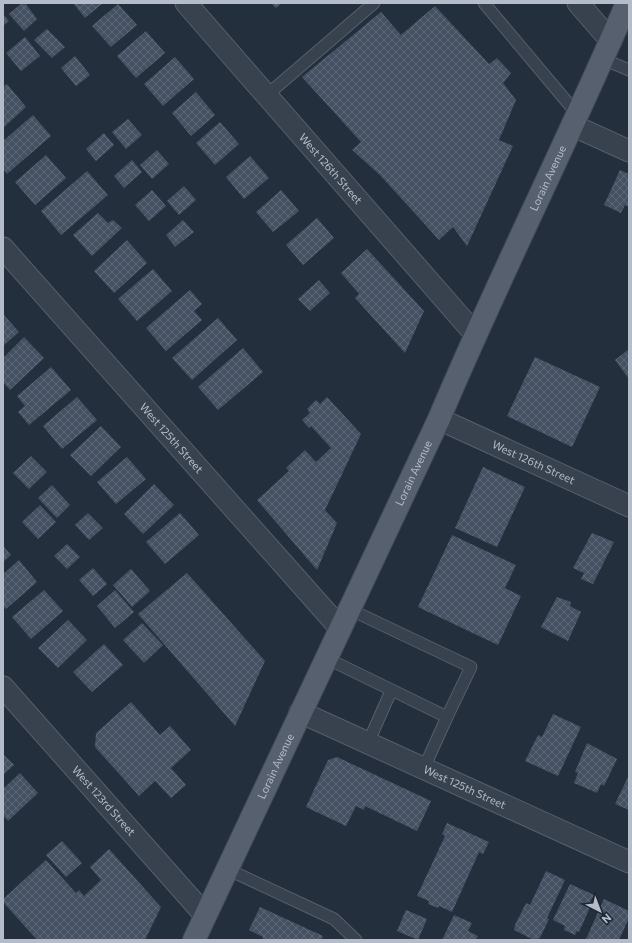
<svg xmlns="http://www.w3.org/2000/svg" width="632" height="943" viewBox="0 0 632 943" font-family="Commissioner,sans-serif">
<style>
.building{fill:url(#building-cross-hatch)}
.lines{fill:none;stroke-linecap:round;stroke-linejoin:round}
.service-casing{stroke:#565f6c;stroke-width:13}
.minor-casing{stroke:#565f6c;stroke-width:23}
.primary-casing{stroke:#414a57;stroke-width:24}
.service{stroke:#38414e;stroke-width:11}
.minor{stroke:#38414e;stroke-width:21}
.primary{stroke:#56606e;stroke-width:22}
.labels{text-anchor:middle;stroke-width:3;stroke-linejoin:round;paint-order:stroke}
.street-label{font-size:11px;fill:#b4bcc9;stroke:#1d2633}
</style>
<defs>
<pattern id="building-cross-hatch" width="8" height="8" patternUnits="userSpaceOnUse"><rect width="8" height="8" fill="#455162"/><path d="M0 0l8 8M0 8l8-8" fill="none" stroke="#5d6877"/></pattern>
</defs>
<rect width="100%" height="100%" fill="#242f3e"/>
<!-- building -->
<g class="building">
<polygon points="22,3 25,3 37,19 24,31 9,14"/>
<polygon points="73,3 103,3 85,18"/>
<polygon points="271,3 282,3 276,8"/>
<polygon points="118,4 137,25 111,47 92,26"/>
<polygon points="435,6 489,64 497,58 511,73 503,83 516,100 499,140 513,146 467,246 453,227 439,240 380,175 352,150 361,142 302,77 381,12 401,35"/>
<polygon points="3,14 9,21 3,26"/>
<polygon points="47,29 65,47 52,58 34,40"/>
<polygon points="146,31 165,53 136,78 117,56"/>
<polygon points="25,37 40,56 21,71 6,53"/>
<polygon points="75,56 90,75 76,86 61,68"/>
<polygon points="175,57 194,79 163,106 144,84"/>
<polygon points="7,84 26,107 3,128 3,87"/>
<polygon points="196,92 215,115 191,136 172,113"/>
<polygon points="33,115 51,136 7,174 3,169 3,141"/>
<polygon points="128,119 142,135 126,149 112,132"/>
<polygon points="220,122 239,144 215,165 196,143"/>
<polygon points="104,133 114,145 96,161 86,149"/>
<polygon points="157,150 169,164 152,179 140,165"/>
<polygon points="46,155 66,178 35,205 15,182"/>
<polygon points="250,156 269,178 244,199 226,177"/>
<polygon points="132,160 142,172 124,188 114,176"/>
<polygon points="620,170 629,174 629,207 625,205 621,213 604,205"/>
<polygon points="87,171 108,195 61,235 41,211"/>
<polygon points="184,186 196,200 179,215 167,201"/>
<polygon points="152,190 166,206 149,221 135,205"/>
<polygon points="281,190 299,211 273,232 256,212"/>
<polygon points="98,213 108,223 113,220 122,228 92,256 73,235"/>
<polygon points="317,218 334,238 303,265 286,245"/>
<polygon points="183,220 194,232 175,247 166,235"/>
<polygon points="127,240 147,263 114,293 94,271"/>
<polygon points="367,249 424,311 405,353 355,298 359,294 341,273"/>
<polygon points="153,269 172,291 137,321 118,299"/>
<polygon points="319,280 330,293 310,311 298,299"/>
<polygon points="190,290 202,304 194,311 202,320 166,351 146,328"/>
<polygon points="3,314 19,332 3,346"/>
<polygon points="218,318 237,340 192,380 172,358"/>
<polygon points="24,337 44,358 10,390 3,382 3,358"/>
<polygon points="243,348 263,372 218,410 198,387"/>
<polygon points="629,349 629,379 615,360"/>
<polygon points="535,357 600,387 572,447 507,416"/>
<polygon points="51,367 71,390 29,425 18,412 25,406 17,396"/>
<polygon points="77,397 97,420 62,449 43,426"/>
<polygon points="327,397 361,434 325,510 337,523 317,570 257,500 289,471 286,468 305,450 316,462 331,448 311,426 309,428 302,420 310,413 307,409 316,400 320,404"/>
<polygon points="101,426 121,447 91,476 70,455"/>
<polygon points="31,456 47,472 29,489 13,473"/>
<polygon points="127,457 146,479 116,504 97,482"/>
<polygon points="483,467 525,487 497,547 455,528"/>
<polygon points="154,484 174,505 143,534 124,514"/>
<polygon points="52,485 70,505 57,518 38,498"/>
<polygon points="40,505 56,522 38,539 22,522"/>
<polygon points="88,513 103,528 89,540 75,525"/>
<polygon points="180,513 199,535 165,564 146,542"/>
<polygon points="592,533 614,542 593,584 581,579 584,573 573,568"/>
<polygon points="452,535 516,565 505,588 521,596 498,645 418,607"/>
<polygon points="67,544 80,557 67,569 54,556"/>
<polygon points="3,546 11,555 3,562"/>
<polygon points="19,560 37,582 6,609 3,606 3,574"/>
<polygon points="93,568 107,584 93,596 79,580"/>
<polygon points="131,569 150,591 132,607 113,585"/>
<polygon points="187,573 265,661 235,726 138,614"/>
<polygon points="44,590 63,611 31,639 12,617"/>
<polygon points="115,590 134,612 115,628 97,606"/>
<polygon points="557,597 571,602 570,606 581,612 568,641 541,627"/>
<polygon points="68,620 87,640 58,668 38,648"/>
<polygon points="142,623 163,645 144,663 123,640"/>
<polygon points="104,644 123,665 92,692 73,672"/>
<polygon points="131,702 160,735 170,726 191,750 171,768 186,785 171,798 155,781 139,796 95,747 96,733"/>
<polygon points="553,714 581,727 558,776 525,761 538,735 542,737"/>
<polygon points="587,743 617,759 604,786 601,784 597,793 574,783 578,773 575,772"/>
<polygon points="3,754 14,765 3,775"/>
<polygon points="337,757 431,801 417,831 365,806 364,810 356,806 346,826 306,807 328,760"/>
<polygon points="20,773 38,793 8,821 3,815 3,789"/>
<polygon points="629,775 629,810 615,804"/>
<polygon points="447,823 489,842 483,854 479,852 452,912 439,906 438,908 428,904 429,901 417,896 445,836 442,834"/>
<polygon points="62,841 82,863 66,877 46,855"/>
<polygon points="109,849 161,907 145,940 37,940 3,902 3,899 46,860 76,893 79,890 84,896 101,880 90,867"/>
<polygon points="546,871 565,880 547,918 549,919 540,938 534,940 514,930 515,925 526,903 530,905"/>
<polygon points="570,884 594,895 590,902 592,903 579,932 577,931 575,935 564,930 565,926 553,920"/>
<polygon points="604,899 629,911 629,918 619,940 588,940 586,939"/>
<polygon points="260,907 323,936 321,940 262,940 263,937 249,930"/>
<polygon points="406,910 427,919 418,940 397,931"/>
<polygon points="454,915 472,923 468,931 478,936 476,940 442,940"/>
</g>
<g class="lines">
<!-- service casing -->
<g class="service-casing">
<g id="service">
<polyline points="484,3 578,115"/>
<polyline points="603,59 629,70"/>
<polyline points="267,95 374,3"/>
<polyline points="349,609 471,667 447,717"/>
<polyline points="326,658 447,717 424,768"/>
<polyline points="368,743 391,691"/>
<polyline points="227,869 334,919 356,940"/>
</g>
</g>
<!-- minor casing -->
<g class="minor-casing">
<g id="minor">
<path id="s1" d="M 186,3 L 475,334"/>
<polyline points="578,3 611,41"/>
<polyline points="574,126 629,151"/>
<path id="s2" d="M 3,248 L 340,628"/>
<path id="s3" d="M 439,419 L 629,506"/>
<path id="s4" d="M 3,687 L 205,915"/>
<path id="s5" d="M 300,712 L 629,862"/>
</g>
</g>
<!-- primary casing -->
<g class="primary-casing">
<g id="primary">
<path id="s6" d="M 194,940 L 439,419 C 498,279 567,143 627,3"/>
</g>
</g>
<!-- service -->
<use href="#service" class="service"/>
<!-- minor -->
<use href="#minor" class="minor"/>
<!-- primary -->
<use href="#primary" class="primary"/>
</g>
<g class="labels">
<!-- street labels -->
<g class="street-label">
<text dy="4" stroke="none"><textPath href="#s1" startOffset="220">West 126th Street</textPath></text>
<text dy="4" stroke="none"><textPath href="#s6" startOffset="840">Lorain Avenue</textPath></text>
<text dy="4" stroke="none"><textPath href="#s2" startOffset="254">West 125th Street</textPath></text>
<text dy="4" stroke="none"><textPath href="#s3" startOffset="104">West 126th Street</textPath></text>
<text dy="4" stroke="none"><textPath href="#s6" startOffset="516">Lorain Avenue</textPath></text>
<text dy="4" stroke="none"><textPath href="#s6" startOffset="192">Lorain Avenue</textPath></text>
<text dy="4" stroke="none"><textPath href="#s5" startOffset="181">West 125th Street</textPath></text>
<text dy="4" stroke="none"><textPath href="#s4" startOffset="152">West 123rd Street</textPath></text>
</g>
</g>
<!-- border -->
<rect width="632" height="943" fill="none" stroke="#b4bcc9" stroke-width="8"/>
<!-- north arrow -->
<g transform="translate(600 911) rotate(138)" stroke="#1d2633" stroke-width="3" paint-order="stroke">
<path d="M0-3L7 15L0 10L-7 15Z" fill="#b4bcc9"/>
<text y="-6" font-size="11" font-weight="bold" text-anchor="middle" fill="#b4bcc9">N</text>
</g>
</svg>
